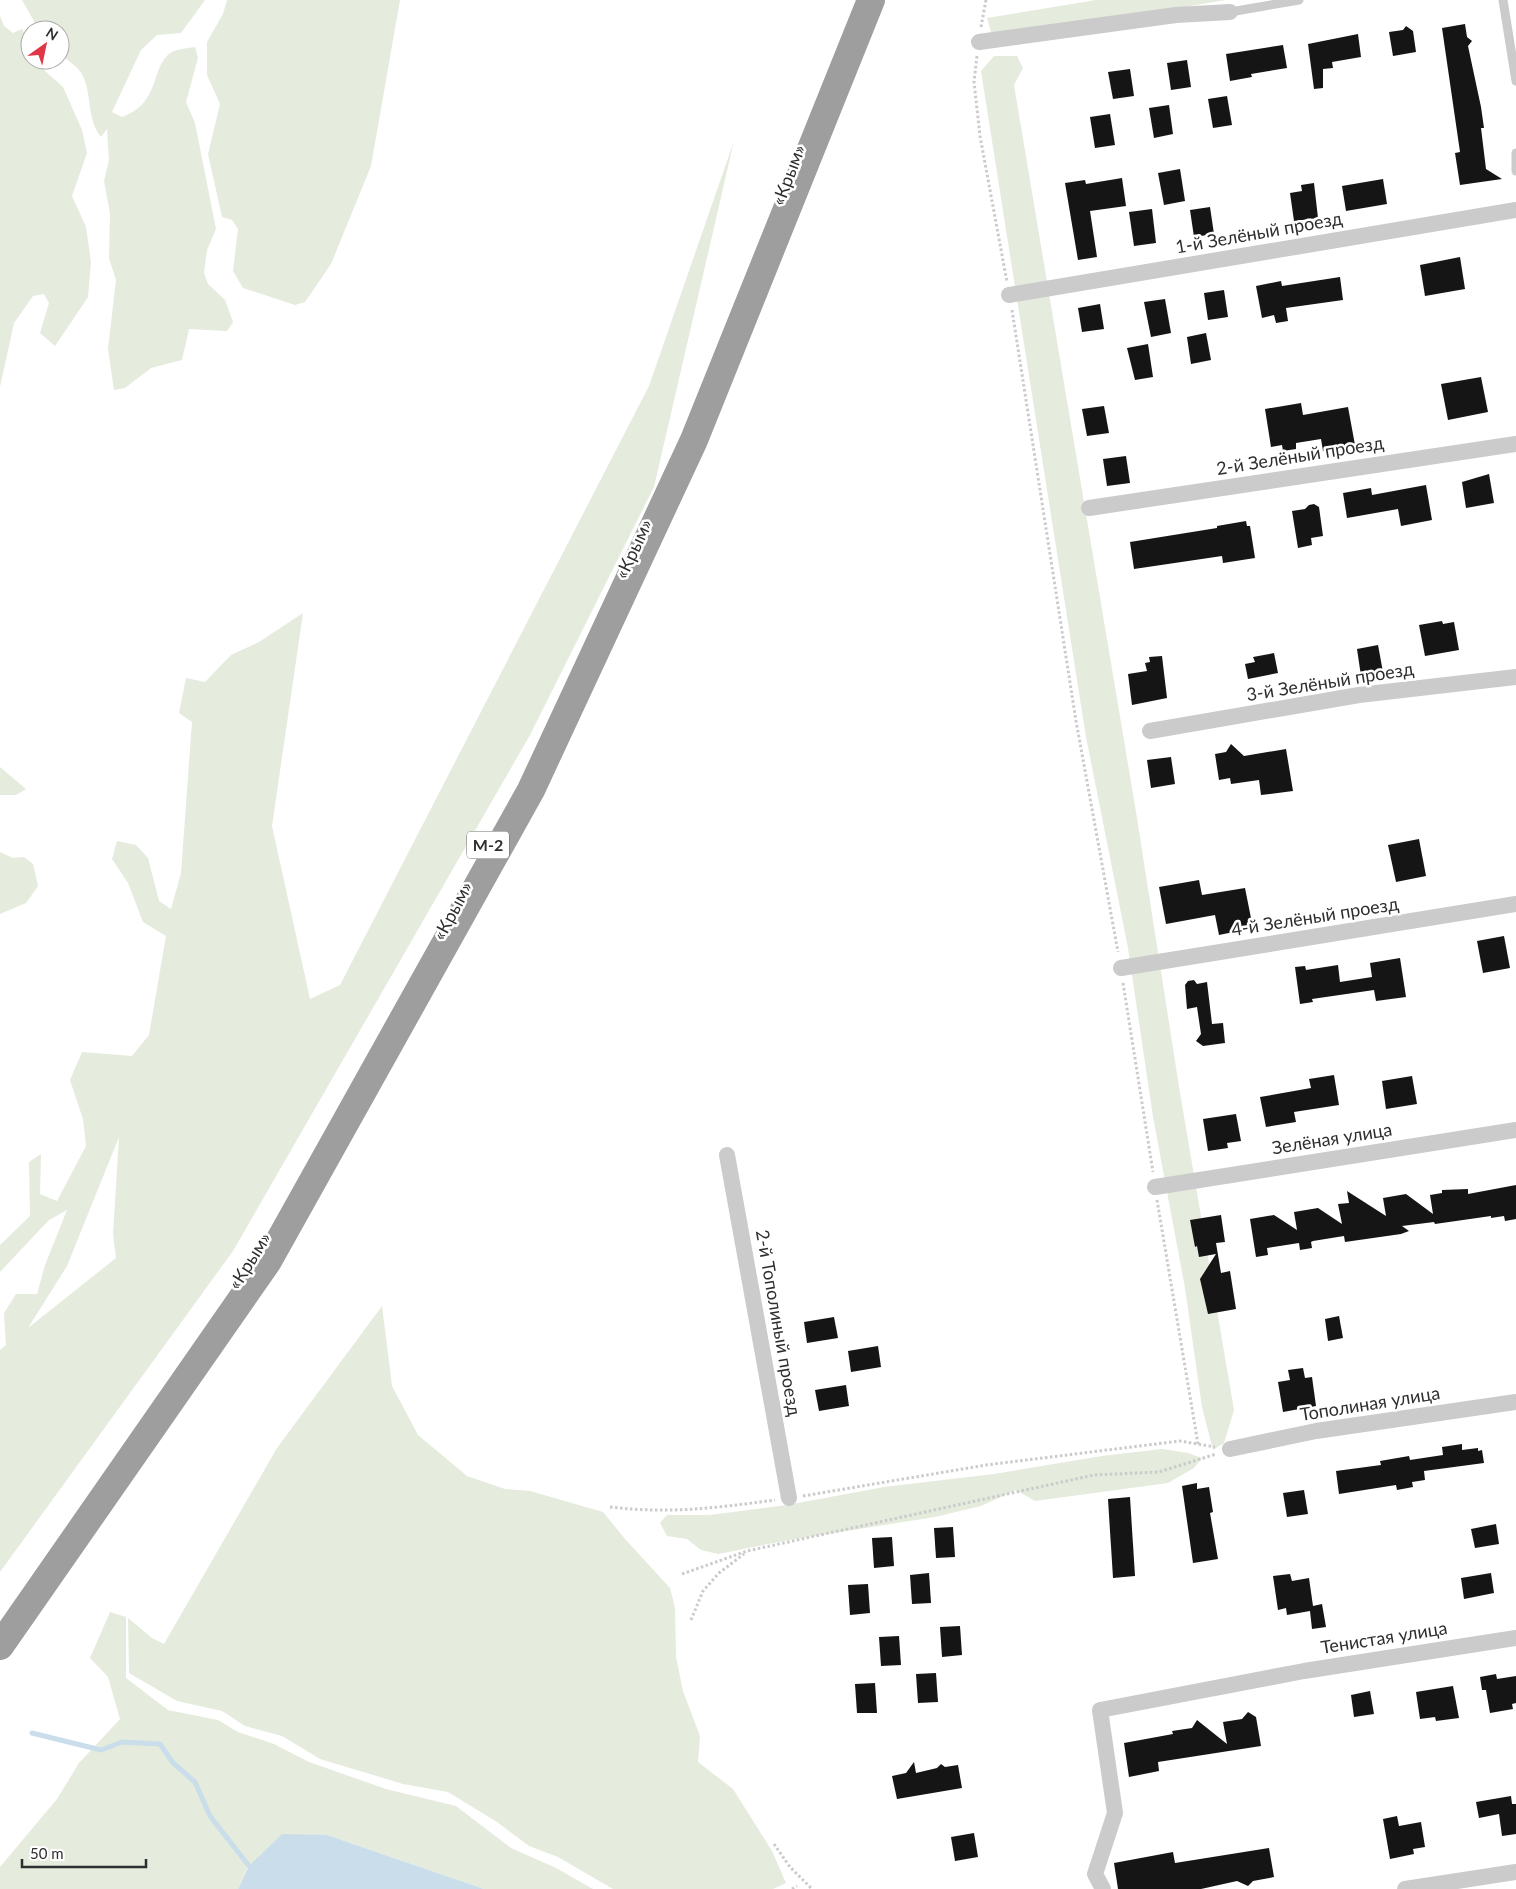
<svg xmlns="http://www.w3.org/2000/svg" width="1516" height="1889" viewBox="0 0 1516 1889" font-family="Lato,sans-serif">
<style>
.green{fill:#e5ebdd;fill-rule:evenodd}
.water{fill:#c9deea}
.lines{fill:none;stroke-linecap:round;stroke-linejoin:round}
.stream{stroke:#c9deea;stroke-width:5}
.building{fill:#151515}
.path{stroke:#cbcbcb;stroke-width:3;stroke-dasharray:2.5 2.5;stroke-linecap:butt}
.service{stroke:#cbcbcb;stroke-width:9}
.minor{stroke:#cbcbcb;stroke-width:16}
.trunk{stroke:#9e9e9e;stroke-width:28}
.labels{text-anchor:middle;stroke-width:5;stroke-linejoin:round;paint-order:stroke}
.shield{fill:#fff;stroke:#6d6d6d;stroke-width:1}
.shield-label{font-size:16px;font-weight:bold;fill:#2e2e2e}
.street-label{font-size:18px;fill:#2e2e2e;stroke:#fff}
</style>
<rect width="100%" height="100%" fill="#fff"/>
<!-- green -->
<g class="green">
<path d="M 22,0 L 205,0 L 181,33 L 157,35 L 141,50 L 112,112 L 122,117 C 162,103 150,65 172,52 C 178,49 188,48 195,47 L 198,58 L 186,102 L 195,123 L 216,229 L 207,250 L 204,273 L 208,284 L 225,300 L 233,322 L 227,331 L 189,329 L 182,360 L 151,368 L 125,388 L 114,390 L 108,349 L 116,280 L 109,258 L 110,213 L 104,181 L 109,160 L 107,129 L 101,137 C 87,120 92,96 83,76 C 79,67 69,61 60,55 L 60,30 L 39,30 Z"/>
<polygon points="227,0 400,0 371,166 331,264 305,302 295,305 243,288 233,271 238,229 232,220 222,217 208,154 220,104 207,75 207,42 223,14"/>
<polygon points="1096,0 1226,0 1047,30 992,36 987,18"/>
<polygon points="0,16 4,26 13,33 22,29 30,44 30,60 39,60 45,71 63,87 82,130 87,153 72,196 86,227 91,262 88,297 55,346 40,333 49,303 44,294 33,296 14,323 0,387"/>
<polygon points="994,56 1017,56 1023,68 1014,85 1136,812 1180,1093 1234,1410 1224,1443 1213,1450 1202,1407 1185,1288 1153,1117 1128,948 1086,737 981,71"/>
<path d="M 734,141 L 654,487 L 530,735 L 233,1251 L 0,1572 L 0,1350 L 6,1345 L 4,1313 L 16,1294 L 37,1294 L 45,1265 L 67,1210 L 49,1220 L 0,1272 L 0,1245 L 30,1216 L 29,1162 L 41,1154 L 40,1194 L 57,1201 L 86,1146 L 83,1119 L 70,1080 L 82,1052 L 132,1056 L 149,1035 L 166,936 L 143,922 L 128,883 L 112,859 L 117,841 L 136,845 L 148,858 L 159,901 L 171,909 L 181,873 L 192,722 L 179,713 L 186,678 L 205,682 L 231,655 L 259,642 L 303,613 L 272,826 L 310,999 L 340,985 L 649,386 ZM 119,1137 L 113,1234 L 116,1258 L 28,1328 L 67,1266 Z"/>
<polygon points="0,767 26,789 16,795 0,795"/>
<polygon points="0,852 13,858 24,857 33,864 38,886 26,903 0,914"/>
<polygon points="382,1306 392,1386 418,1435 467,1476 505,1489 530,1491 603,1512 625,1539 670,1588 675,1608 676,1657 683,1691 700,1736 698,1762 733,1789 772,1851 786,1883 773,1889 613,1889 558,1857 529,1846 497,1822 448,1792 403,1784 320,1759 282,1736 245,1726 222,1711 177,1701 129,1673 128,1618 152,1638 164,1644 277,1448"/>
<polygon points="1162,1449 1188,1453 1202,1458 1194,1468 1168,1483 1035,1501 1016,1490 981,1506 935,1517 789,1540 718,1554 701,1550 687,1539 667,1536 660,1523 667,1515 710,1515 787,1505 884,1487 994,1474 1102,1456"/>
<polygon points="110,1612 126,1617 126,1678 168,1710 218,1720 238,1732 274,1744 309,1762 386,1789 456,1806 511,1848 556,1868 593,1889 484,1889 327,1835 249,1865 238,1889 0,1889 0,1867 57,1799 79,1763 120,1719 108,1677 90,1658"/>
</g>
<!-- water -->
<polygon class="water" points="282,1834 327,1835 484,1889 238,1889 249,1866"/>
<g class="lines">
<!-- stream -->
<polyline class="stream" points="32,1733 101,1750 122,1742 160,1744 173,1763 195,1782 210,1816 249,1866"/>
</g>
<!-- building -->
<g class="building">
<polygon points="1465,24 1467,37 1472,41 1468,46 1481,107 1484,128 1481,128 1486,169 1502,179 1460,185 1455,153 1460,152 1442,28"/>
<polygon points="1406,26 1413,31 1416,52 1393,56 1389,32 1403,30"/>
<polygon points="1358,34 1361,57 1332,62 1333,68 1323,69 1323,88 1314,89 1308,44"/>
<polygon points="1283,45 1287,68 1251,74 1252,77 1230,81 1226,54"/>
<polygon points="1187,60 1191,87 1171,90 1167,63"/>
<polygon points="1130,69 1134,96 1113,99 1108,72"/>
<polygon points="1227,96 1232,125 1213,128 1208,99"/>
<polygon points="1169,105 1173,134 1154,138 1149,108"/>
<polygon points="1110,114 1115,145 1095,148 1090,117"/>
<polygon points="1180,169 1185,201 1164,205 1158,173"/>
<polygon points="1122,178 1126,206 1090,211 1097,257 1078,260 1065,183 1085,180 1086,184"/>
<polygon points="1383,179 1387,204 1346,211 1342,186"/>
<polygon points="1314,183 1318,218 1294,221 1290,193 1302,191 1301,185"/>
<polygon points="1210,207 1214,234 1194,237 1190,210"/>
<polygon points="1152,209 1156,243 1134,246 1129,212"/>
<polygon points="1460,257 1465,289 1425,296 1420,265"/>
<polygon points="1340,277 1343,300 1286,308 1288,321 1276,323 1274,315 1262,318 1256,286 1281,281 1282,286"/>
<polygon points="1224,290 1228,317 1208,320 1204,293"/>
<polygon points="1165,299 1171,333 1151,337 1144,302"/>
<polygon points="1100,304 1104,329 1082,332 1078,308"/>
<polygon points="1206,333 1211,360 1191,364 1187,337"/>
<polygon points="1148,344 1153,377 1135,380 1127,348"/>
<polygon points="1481,377 1488,412 1448,420 1441,384"/>
<polygon points="1301,403 1303,415 1348,407 1355,445 1323,451 1321,439 1296,443 1296,449 1283,451 1282,445 1271,447 1265,409"/>
<polygon points="1104,406 1109,433 1087,436 1082,409"/>
<polygon points="1126,456 1130,483 1107,486 1103,459"/>
<polygon points="1489,474 1494,503 1466,508 1462,482"/>
<polygon points="1426,485 1432,520 1401,526 1398,509 1347,518 1343,493 1371,488 1372,495"/>
<polygon points="1314,504 1319,507 1323,536 1311,538 1312,545 1298,548 1292,511 1305,509 1309,505"/>
<polygon points="1246,521 1247,526 1250,526 1255,558 1223,563 1222,556 1134,569 1130,542 1217,528 1217,526"/>
<polygon points="1442,621 1443,624 1454,622 1459,650 1425,656 1419,625"/>
<polygon points="1378,645 1383,672 1361,676 1357,649"/>
<polygon points="1274,653 1278,673 1248,679 1245,664 1255,662 1253,657"/>
<polygon points="1162,656 1167,698 1132,705 1128,674 1147,671 1145,663 1150,662 1149,657"/>
<polygon points="1231,744 1244,756 1286,749 1293,791 1261,795 1259,780 1231,784 1230,778 1219,780 1215,754 1226,752"/>
<polygon points="1171,757 1175,784 1151,788 1147,760"/>
<polygon points="1419,839 1426,876 1396,882 1388,845"/>
<polygon points="1199,880 1202,895 1245,888 1253,928 1219,935 1215,915 1166,924 1159,887"/>
<polygon points="1504,936 1510,968 1483,973 1477,941"/>
<polygon points="1400,958 1406,997 1376,1001 1374,990 1312,999 1313,1002 1300,1004 1295,967 1305,966 1306,970 1338,965 1340,982 1372,977 1370,963"/>
<polygon points="1194,980 1197,984 1207,982 1212,1024 1223,1023 1225,1043 1203,1046 1196,1041 1201,1034 1197,1007 1187,1009 1185,985 1188,981"/>
<polygon points="1334,1075 1339,1105 1294,1112 1296,1122 1266,1127 1260,1097 1311,1088 1309,1079"/>
<polygon points="1412,1076 1417,1104 1386,1109 1382,1081"/>
<polygon points="1236,1114 1241,1141 1227,1143 1228,1148 1208,1151 1203,1119"/>
<polygon points="1516,1185 1516,1219 1505,1221 1504,1216 1491,1218 1491,1216 1435,1224 1434,1222 1402,1226 1409,1231 1401,1234 1345,1242 1344,1236 1313,1241 1311,1242 1312,1248 1300,1250 1299,1243 1267,1248 1268,1255 1256,1257 1250,1219 1274,1215 1297,1230 1294,1212 1318,1208 1342,1224 1338,1204 1349,1203 1347,1191 1386,1216 1383,1198 1406,1194 1433,1214 1430,1195 1442,1193 1442,1190 1468,1189 1468,1194"/>
<polygon points="1221,1215 1225,1242 1216,1243 1221,1273 1230,1271 1236,1309 1208,1314 1200,1279 1216,1254 1199,1257 1197,1246 1195,1247 1190,1220"/>
<polygon points="1339,1316 1343,1338 1328,1341 1325,1319"/>
<polygon points="834,1317 838,1338 807,1343 804,1322"/>
<polygon points="878,1346 881,1367 851,1372 848,1351"/>
<polygon points="1303,1368 1305,1378 1312,1377 1316,1406 1283,1412 1278,1382 1290,1380 1288,1370"/>
<polygon points="846,1385 849,1406 819,1411 815,1390"/>
<polygon points="1462,1444 1462,1450 1478,1448 1478,1451 1482,1450 1484,1463 1424,1471 1425,1480 1412,1482 1413,1487 1397,1490 1396,1485 1339,1494 1336,1471 1381,1465 1380,1461 1409,1456 1410,1460 1443,1455 1442,1447"/>
<polygon points="1197,1483 1197,1489 1209,1487 1213,1512 1210,1513 1218,1559 1193,1563 1182,1486"/>
<polygon points="1304,1490 1308,1514 1287,1517 1283,1493"/>
<polygon points="1130,1497 1135,1576 1113,1578 1108,1499"/>
<polygon points="1496,1524 1499,1544 1475,1548 1471,1529"/>
<polygon points="953,1527 955,1557 936,1558 934,1528"/>
<polygon points="892,1537 894,1566 874,1568 872,1538"/>
<polygon points="929,1573 931,1603 912,1604 910,1575"/>
<polygon points="1491,1573 1494,1593 1464,1599 1461,1578"/>
<polygon points="1290,1574 1292,1581 1309,1578 1313,1606 1322,1604 1326,1627 1312,1629 1310,1611 1287,1615 1286,1608 1278,1610 1273,1576"/>
<polygon points="868,1584 870,1613 850,1615 848,1585"/>
<polygon points="960,1626 962,1655 942,1657 940,1627"/>
<polygon points="899,1636 901,1665 881,1666 879,1637"/>
<polygon points="936,1673 938,1702 918,1703 916,1674"/>
<polygon points="1496,1674 1497,1679 1516,1676 1516,1703 1512,1704 1513,1709 1490,1713 1486,1690 1482,1690 1480,1677"/>
<polygon points="875,1683 877,1713 857,1713 855,1684"/>
<polygon points="1453,1686 1459,1718 1436,1721 1435,1717 1420,1719 1416,1692"/>
<polygon points="1370,1691 1374,1714 1354,1717 1351,1695"/>
<polygon points="1248,1712 1256,1717 1261,1746 1158,1762 1159,1771 1129,1777 1124,1743 1173,1734 1172,1731 1192,1728 1197,1720 1227,1744 1223,1722 1242,1719"/>
<polygon points="914,1762 916,1773 937,1768 941,1764 945,1767 958,1765 962,1788 897,1799 892,1776 906,1773"/>
<polygon points="1511,1796 1512,1804 1516,1804 1516,1834 1502,1836 1499,1814 1479,1818 1476,1802"/>
<polygon points="1397,1816 1399,1826 1421,1822 1425,1847 1413,1849 1414,1854 1390,1859 1383,1819"/>
<polygon points="974,1833 978,1857 955,1861 951,1837"/>
<polygon points="1269,1848 1274,1877 1253,1881 1248,1886 1237,1881 1201,1889 1118,1889 1114,1863 1173,1852 1175,1863"/>
</g>
<g class="lines">
<!-- path -->
<g class="path">
<polyline points="981,27 986,0"/>
<polyline points="977,56 974,82 980,136 1007,282"/>
<polyline points="1012,310 1076,721 1118,952"/>
<polyline points="1123,983 1153,1172"/>
<polyline points="1157,1200 1198,1444"/>
<polyline points="803,1496 986,1465 1180,1441 1215,1447"/>
<path d="M 610,1507 C 669,1514 716,1508 775,1500"/>
<polyline points="682,1574 747,1551 1094,1475 1159,1472 1216,1454"/>
<polyline points="691,1620 703,1591 719,1573 744,1554"/>
<polyline points="774,1844 790,1867 812,1889"/>
<polyline points="792,1889 797,1886"/>
</g>
<!-- service -->
<g class="service">
<polyline points="1503,0 1516,81"/>
<polyline points="1230,12 1299,0"/>
<polyline points="1516,153 1516,171"/>
</g>
<!-- minor -->
<g class="minor">
<polyline points="979,42 1176,15 1230,12"/>
<polyline points="1009,295 1516,210"/>
<polyline points="1089,508 1516,444"/>
<polyline points="1150,731 1359,695 1516,677"/>
<polyline points="1121,968 1516,904"/>
<polyline points="727,1155 789,1498"/>
<polyline points="1155,1187 1516,1130"/>
<polyline points="1230,1449 1316,1431 1516,1402"/>
<polyline points="1103,1889 1095,1874 1115,1813 1100,1710 1304,1671 1516,1638"/>
<polyline points="1405,1889 1516,1872"/>
</g>
<!-- trunk -->
<polyline class="trunk" points="0,1646 268,1261 531,790 694,440 871,0"/>
</g>
<g class="labels">
<!-- shield labels -->
<rect class="shield" x="467" y="831.5" width="42" height="27" rx="4"/>
<g class="shield-label">
<text x="488" y="851">М-2</text>
</g>
<!-- street labels -->
<g class="street-label">
<text transform="translate(789 175) rotate(-69)" y="6">«Крым»</text>
<text transform="translate(1259 233) rotate(-10)" y="6">1-й Зелёный проезд</text>
<text transform="translate(1300 456) rotate(-9)" y="6">2-й Зелёный проезд</text>
<text transform="translate(634 549) rotate(-65)" y="6">«Крым»</text>
<text transform="translate(1330 682) rotate(-9)" y="6">3-й Зелёный проезд</text>
<text transform="translate(453 911) rotate(-62)" y="6">«Крым»</text>
<text transform="translate(1315 917) rotate(-9)" y="6">4-й Зелёный проезд</text>
<text transform="translate(1332 1139) rotate(-9)" y="6">Зелёная улица</text>
<text transform="translate(250 1261) rotate(-58)" y="6">«Крым»</text>
<text transform="translate(778 1323) rotate(80)" y="6">2-й Тополиный проезд</text>
<text transform="translate(1370 1404) rotate(-9)" y="6">Тополиная улица</text>
<text transform="translate(1384 1638) rotate(-9)" y="6">Тенистая улица</text>
</g>
</g>
<!-- north arrow -->
<g transform="translate(45 45) rotate(33)"><circle r="24" fill="#ffffff" stroke="#ababab"/>
<path d="M0-4L9 19L0 12L-9 19Z" fill="#df3747"/>
<text y="-8" font-size="14" font-weight="bold" text-anchor="middle" fill="#2e2e2e">N</text>
</g>
<!-- scale -->
<path d="M22 1859v8h124v-8" fill="none" stroke="#2e2e2e" stroke-width="2.5"/>
<text x="30" y="1859" font-size="15" fill="#2e2e2e" stroke="#ffffff" stroke-width="4" paint-order="stroke">50 m</text>
</svg>
